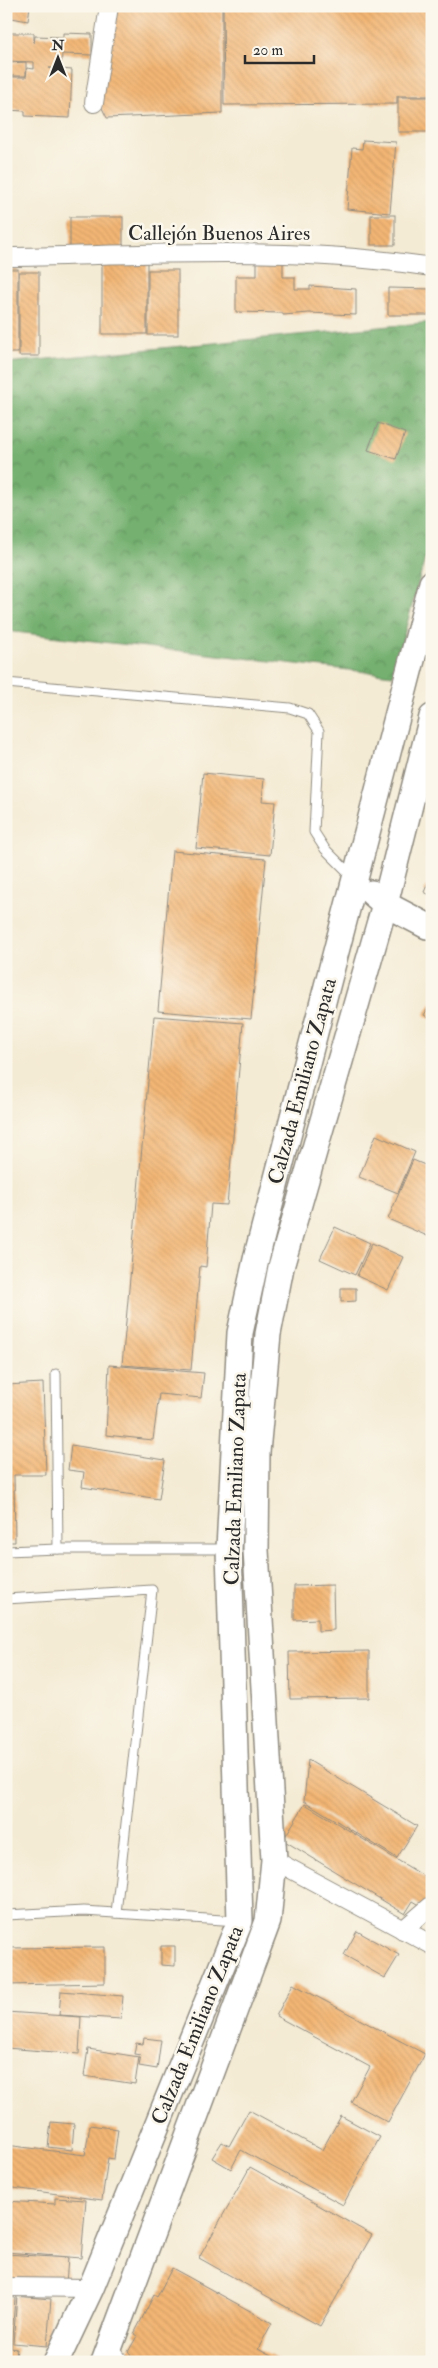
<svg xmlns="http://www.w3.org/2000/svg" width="438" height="2368" viewBox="0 0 438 2368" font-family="'IM FELL Double Pica',serif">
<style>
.forest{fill:url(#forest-crowns);stroke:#506e4e}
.building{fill:url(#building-back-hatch)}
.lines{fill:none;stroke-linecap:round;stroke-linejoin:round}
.lane-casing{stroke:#908b80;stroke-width:11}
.street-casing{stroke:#908b80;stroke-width:20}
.secondary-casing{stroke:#908b80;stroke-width:28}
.lane{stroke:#fff;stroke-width:9}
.street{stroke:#fff;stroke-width:18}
.secondary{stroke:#fff;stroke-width:25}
.labels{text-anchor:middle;stroke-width:5;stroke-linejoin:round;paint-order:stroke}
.street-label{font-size:21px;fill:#2b2b2b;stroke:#fbf7ec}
</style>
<defs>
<pattern id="forest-crowns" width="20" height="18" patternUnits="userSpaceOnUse" patternTransform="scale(1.25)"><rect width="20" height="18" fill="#75b070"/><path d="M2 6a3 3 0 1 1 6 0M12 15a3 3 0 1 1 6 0" fill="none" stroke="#608f5c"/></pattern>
<pattern id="building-back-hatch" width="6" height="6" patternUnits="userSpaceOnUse" patternTransform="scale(1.25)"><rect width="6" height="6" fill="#f3b674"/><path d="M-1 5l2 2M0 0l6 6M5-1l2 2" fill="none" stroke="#d09d65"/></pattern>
</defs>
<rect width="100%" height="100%" fill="#fbf7ec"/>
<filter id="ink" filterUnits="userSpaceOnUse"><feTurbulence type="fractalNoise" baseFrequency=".02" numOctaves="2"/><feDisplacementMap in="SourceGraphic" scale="10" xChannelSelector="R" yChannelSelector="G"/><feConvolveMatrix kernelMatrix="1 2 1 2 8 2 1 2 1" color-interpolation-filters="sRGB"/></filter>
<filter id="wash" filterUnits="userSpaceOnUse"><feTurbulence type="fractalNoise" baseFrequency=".0096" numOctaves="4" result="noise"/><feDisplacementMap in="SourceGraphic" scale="20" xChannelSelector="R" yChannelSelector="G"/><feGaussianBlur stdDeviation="1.12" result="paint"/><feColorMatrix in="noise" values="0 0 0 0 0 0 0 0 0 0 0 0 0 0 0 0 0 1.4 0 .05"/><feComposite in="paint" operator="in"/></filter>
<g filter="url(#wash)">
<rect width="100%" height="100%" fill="#f4ebd4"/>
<!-- forest -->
<polygon class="forest" points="432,322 432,533 393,675 6,631 6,363"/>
<g id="blocks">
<!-- building -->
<g class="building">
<polygon points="6,6 30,6 28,21 6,17"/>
<polygon points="112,6 222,6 222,113 107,118 97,98"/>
<polygon points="223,6 432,6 432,96 397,96 397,104 224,105"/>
<polygon points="6,33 34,33 34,43 35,36 63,37 63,33 92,34 92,55 62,54 61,69 49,68 72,70 70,118 25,116 25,111 6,110 6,77 26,77 27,68 34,69 34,62 6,61"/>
<polygon points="26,62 26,76 7,76 7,63"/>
<rect x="398" y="97" width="34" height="35"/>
<polygon points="363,140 396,142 390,213 347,209 352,148 362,149"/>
<rect x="371" y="215" width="24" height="30"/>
<rect x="70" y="217" width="53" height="34"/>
<polygon points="257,262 283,262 283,277 295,277 295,289 310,289 310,286 356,289 356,315 309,313 283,315 283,313 236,312 236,276 257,276"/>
<rect x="102" y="263" width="45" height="71"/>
<rect x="6" y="269" width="12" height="84"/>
<rect x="148" y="270" width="30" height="65"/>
<rect x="19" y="272" width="20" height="84"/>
<polygon points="388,288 432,289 432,315 388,315"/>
<polygon points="378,423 405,433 396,459 368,450"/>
<polygon points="203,773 264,779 262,801 275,802 270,855 196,848"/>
<polygon points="172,851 266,859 251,1019 158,1011"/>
<polygon points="432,875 432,896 424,892"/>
<polygon points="432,1002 432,1020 424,1015"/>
<polygon points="154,1016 243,1023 227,1205 211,1204 206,1267 200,1266 191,1370 122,1365"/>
<polygon points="376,1135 415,1152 398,1193 359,1177"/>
<polygon points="413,1160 432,1168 432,1238 388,1219"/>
<polygon points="335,1227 370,1243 355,1275 320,1259"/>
<polygon points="372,1243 403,1257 388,1290 357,1276"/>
<polygon points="341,1288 356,1288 356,1301 341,1302"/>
<polygon points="109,1365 204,1373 201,1398 159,1394 153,1440 106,1435"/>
<polygon points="43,1383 46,1475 14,1475 15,1542 6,1542 6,1385"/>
<polygon points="71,1445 165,1460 159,1499 82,1487 84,1472 68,1470"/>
<polygon points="333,1585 334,1630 318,1631 318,1619 294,1620 294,1586"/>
<polygon points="369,1651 369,1698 290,1699 289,1652"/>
<polygon points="308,1760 417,1826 397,1858 304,1801"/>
<polygon points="305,1804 432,1881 432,1893 423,1907 413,1901 405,1914 283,1840"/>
<polygon points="357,1931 399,1955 385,1978 344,1955"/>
<polygon points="161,1946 175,1946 175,1966 161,1965"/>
<polygon points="105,1947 105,1983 6,1985 6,1948"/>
<polygon points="293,1984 425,2054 388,2122 351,2102 370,2067 276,2016"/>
<polygon points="61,1991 123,1996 121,2019 59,2015"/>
<polygon points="6,2012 81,2017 79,2054 6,2048"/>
<polygon points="144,2038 161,2040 157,2069 139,2066 141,2055 134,2054 136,2043 143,2044"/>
<polygon points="88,2049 139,2057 135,2084 84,2076"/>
<polygon points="249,2110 322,2150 341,2116 380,2137 343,2205 241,2150 231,2169 212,2158 222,2142 229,2146"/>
<polygon points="51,2122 74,2124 72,2150 48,2147"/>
<polygon points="90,2125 118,2129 114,2159 108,2158 102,2200 6,2187 6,2145 85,2155"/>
<polygon points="250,2167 372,2235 320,2326 199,2258"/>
<polygon points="55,2198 86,2200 81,2258 6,2252 6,2201 55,2204"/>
<polygon points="6,2254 68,2258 66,2284 6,2280"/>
<polygon points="172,2268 272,2323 258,2349 282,2362 136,2362 128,2352 137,2336 134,2334 154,2295 157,2297"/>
<polygon points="17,2296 51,2299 47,2346 13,2343"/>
<polygon points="6,2297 15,2298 11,2348 17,2349 15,2362 6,2362"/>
</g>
</g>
</g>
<g filter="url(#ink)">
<use href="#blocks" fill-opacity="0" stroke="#908b80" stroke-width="1"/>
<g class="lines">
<!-- lane casing -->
<g class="lane-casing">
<g id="lane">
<polyline points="6,683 290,708 308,714 319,731 314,832 325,849 353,877"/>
<polyline points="56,1374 58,1549 229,1549"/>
<polyline points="6,1551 58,1549"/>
<polyline points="6,1599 152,1590 116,1913"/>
<polyline points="6,1915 84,1911 238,1921"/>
<polyline points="113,2346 125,2362"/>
</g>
</g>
<!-- street casing -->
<g class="street-casing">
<g id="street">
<polyline points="94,103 109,6"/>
<path d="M 6,257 C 147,255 292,245 432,267"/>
<polyline points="274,1860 432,1945"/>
<polyline points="403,1930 432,1905"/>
<polyline points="6,2287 91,2288"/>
</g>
</g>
<!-- secondary casing -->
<g class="secondary-casing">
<g id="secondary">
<polyline points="372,893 385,904 427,926 432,925"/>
<polyline points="56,2362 91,2288 240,1921 229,1549 240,1333 257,1255 432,583"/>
<polyline points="104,2362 268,1921 274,1860 256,1550 257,1452 268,1334 281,1267 385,904 432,717"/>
</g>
</g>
<!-- lane -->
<use href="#lane" class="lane"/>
<!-- street -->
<use href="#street" class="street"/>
<!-- secondary -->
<use href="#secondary" class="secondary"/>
</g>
</g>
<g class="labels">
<!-- street labels -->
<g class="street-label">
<text x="219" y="240">Callejón Buenos Aires</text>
<text transform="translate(302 1081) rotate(-75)" y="7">Calzada Emiliano Zapata</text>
<text transform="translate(235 1479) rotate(-88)" y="7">Calzada Emiliano Zapata</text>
<text transform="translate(197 2025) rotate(-68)" y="7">Calzada Emiliano Zapata</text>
</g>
</g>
<!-- margin -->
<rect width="438" height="2368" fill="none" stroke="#fbf7ec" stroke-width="25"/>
<!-- north arrow -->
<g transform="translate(58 58)" stroke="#fbf7ec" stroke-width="4" paint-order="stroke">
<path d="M0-4L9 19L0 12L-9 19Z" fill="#2b2b2b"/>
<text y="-8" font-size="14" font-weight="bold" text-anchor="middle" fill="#2b2b2b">N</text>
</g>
<!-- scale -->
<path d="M245 55v8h69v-8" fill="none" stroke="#2b2b2b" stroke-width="2.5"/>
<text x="253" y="55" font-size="15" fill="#2b2b2b" stroke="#fbf7ec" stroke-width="4" paint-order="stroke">20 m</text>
</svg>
